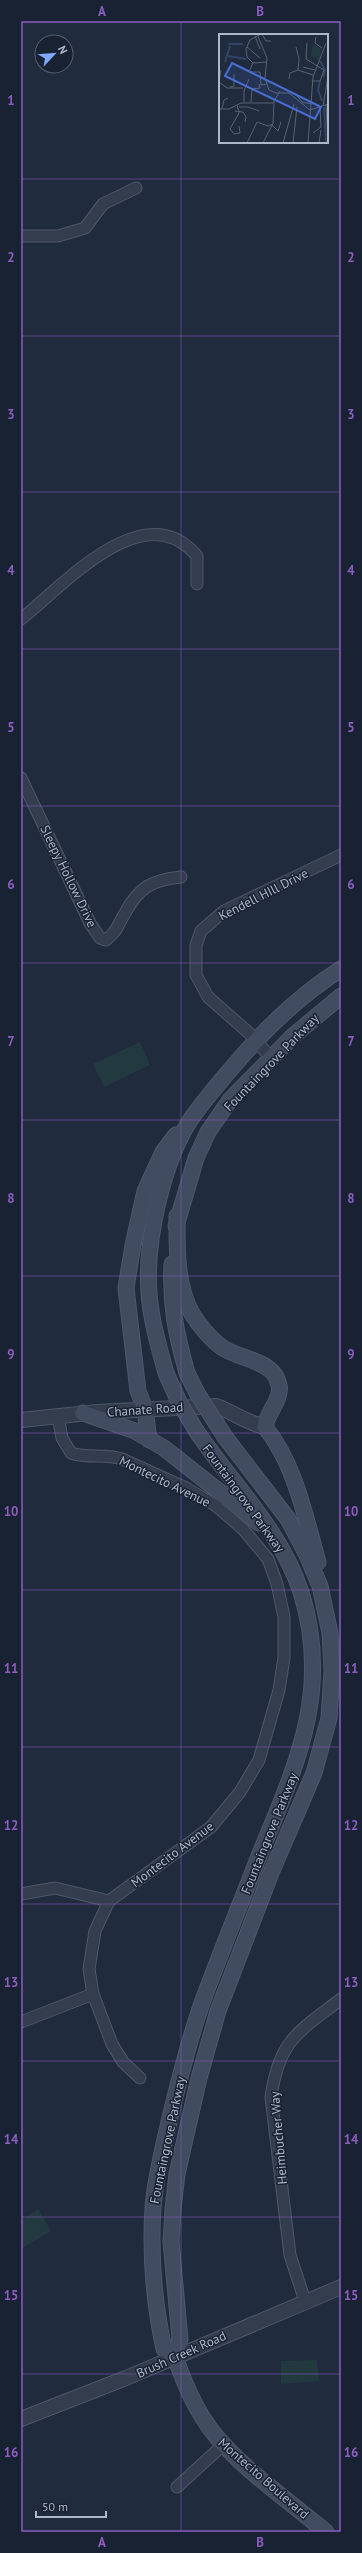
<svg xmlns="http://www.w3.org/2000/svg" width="362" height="2553" viewBox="0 0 362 2553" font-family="'PT Sans',sans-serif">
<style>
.green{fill:#223a3f}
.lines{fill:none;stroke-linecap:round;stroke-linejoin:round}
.minor-casing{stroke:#4f5869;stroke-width:13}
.tertiary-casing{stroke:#4f5869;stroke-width:16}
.secondary-casing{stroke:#4f5869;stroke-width:17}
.minor{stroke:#343d4e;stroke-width:11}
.tertiary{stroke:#343d4e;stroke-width:14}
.secondary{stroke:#424c61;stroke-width:15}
.secondary-bridge-casing{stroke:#4f5869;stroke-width:17;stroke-linecap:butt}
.secondary-bridge{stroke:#424c61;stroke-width:15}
.grid{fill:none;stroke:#8d5dc2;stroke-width:1;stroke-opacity:0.55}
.labels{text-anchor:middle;stroke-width:3;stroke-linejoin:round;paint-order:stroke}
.street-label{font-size:13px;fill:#afb8c9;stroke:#192232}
.inset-river{fill:none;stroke:#324567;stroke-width:2}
.inset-road{fill:none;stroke:#596376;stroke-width:1}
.view{fill:#496ed4;fill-opacity:0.15;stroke:#496ed4;stroke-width:2}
.inset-edge{fill:none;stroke:#afb8c9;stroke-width:2}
.neatline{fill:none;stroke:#8d5dc2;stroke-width:1.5}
.grid-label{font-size:13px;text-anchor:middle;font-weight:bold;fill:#8d5dc2}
</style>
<rect width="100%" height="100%" fill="#202b3e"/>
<!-- green -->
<g class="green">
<polygon points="140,1042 150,1065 104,1087 93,1064"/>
<polygon points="38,2209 51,2231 21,2249 21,2220"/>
<polygon points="317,2360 319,2381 281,2384 281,2361"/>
</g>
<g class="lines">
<!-- minor casing -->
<g class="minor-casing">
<g id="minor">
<polyline points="21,236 58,236 85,228 103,204 136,188"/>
<path d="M 21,619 C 63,586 144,493 197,556 L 197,584"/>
<path d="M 21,778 L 90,923 L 100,938 L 106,940 C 117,932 118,924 125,913 C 139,887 152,880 181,877"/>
<polyline points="271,1058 249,1033 208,997 196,975 196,945 201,931 224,911 341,855"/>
<path d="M 58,1416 L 62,1438 L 71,1453 C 88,1459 105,1453 122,1459 L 186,1488 L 215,1505 L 243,1529 L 268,1559 L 277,1584 L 284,1617 L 284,1658 L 279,1690 L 259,1760 L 240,1792 L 211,1827 L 109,1901 L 95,1931 L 89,1969 L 93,1994 L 112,2044 L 123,2062 L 140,2078"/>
<polyline points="21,1894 55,1888 109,1901"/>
<polyline points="21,2022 93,1994"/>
<path d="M 305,2301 L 290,2255 L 271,2097 C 279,2040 298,2032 341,1999"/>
<polyline points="177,2487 223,2445"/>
</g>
</g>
<!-- tertiary casing -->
<g class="tertiary-casing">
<g id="tertiary">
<path d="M 21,1420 L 98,1412 L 216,1406 C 233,1412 247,1423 265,1427"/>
<polyline points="21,2419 126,2378 341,2287"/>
</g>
</g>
<!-- secondary casing -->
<g class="secondary-casing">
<g id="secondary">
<path d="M 177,1216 C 177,1248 176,1283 191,1312 C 198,1324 211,1340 223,1348 C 241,1360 274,1360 279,1385 C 282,1400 267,1412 265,1427 C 295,1464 305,1516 318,1562"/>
<polyline points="176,1226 196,1158 208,1132 230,1100 293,1036 341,996"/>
<path d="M 172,1264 C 170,1304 176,1334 187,1373"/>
<path d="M 166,1373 C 159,1347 151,1321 149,1293 C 145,1241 163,1159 193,1116 C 207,1097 222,1079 237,1062 C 267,1027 303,993 341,969"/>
<polyline points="83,1413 135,1431 164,1448 259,1523"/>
<polyline points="149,1440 145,1409 138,1391 126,1288 133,1245 145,1191 163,1152 176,1135"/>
<path d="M 175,2356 L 164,2349 C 154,2303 150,2255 153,2208 C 155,2180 162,2153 168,2126 C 178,2084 188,2043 202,2003 C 220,1954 240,1905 259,1856 C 296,1766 332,1691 301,1592 C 280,1529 233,1485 197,1432"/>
<polyline points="175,2356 180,2339 171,2242 173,2209 177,2174 199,2078 218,2011 271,1873 314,1773 329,1718 332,1671 330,1633 320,1586 306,1553 288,1519 225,1437"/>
<path d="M 175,2356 C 185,2387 201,2421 223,2444 C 251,2475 294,2505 326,2532"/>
</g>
</g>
<!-- minor -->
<use href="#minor" class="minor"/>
<!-- tertiary -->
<use href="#tertiary" class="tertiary"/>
<!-- secondary -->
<use href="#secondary" class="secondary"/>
<!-- secondary-bridge casing -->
<g class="secondary-bridge-casing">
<g id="secondary-bridge">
<polyline points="166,1373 179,1402 197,1432"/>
<polyline points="187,1373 197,1393 225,1437"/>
</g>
</g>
<!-- secondary-bridge -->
<use href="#secondary-bridge" class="secondary-bridge"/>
</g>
<!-- grid -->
<path class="grid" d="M 181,21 L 181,2532M 21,179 L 341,179M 21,336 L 341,336M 21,492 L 341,492M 21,649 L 341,649M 21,806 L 341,806M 21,963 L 341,963M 21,1120 L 341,1120M 21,1276 L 341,1276M 21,1433 L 341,1433M 21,1590 L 341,1590M 21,1747 L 341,1747M 21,1904 L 341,1904M 21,2061 L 341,2061M 21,2217 L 341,2217M 21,2374 L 341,2374"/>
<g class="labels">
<!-- street labels -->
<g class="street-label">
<text transform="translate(69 876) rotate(64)" y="5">Sleepy Hollow Drive</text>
<text transform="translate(263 894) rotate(-27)" y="5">Kendell HIll Drive</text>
<text transform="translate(271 1062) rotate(-46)" y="5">Fountaingrove Parkway</text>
<text transform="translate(145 1409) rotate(-4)" y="5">Chanate Road</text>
<text transform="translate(165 1481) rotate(26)" y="5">Montecito Avenue</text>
<text transform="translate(244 1498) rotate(54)" y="5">Fountaingrove Parkway</text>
<text transform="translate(269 1833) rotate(-68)" y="5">Fountaingrove Parkway</text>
<text transform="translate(172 1854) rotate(-37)" y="5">Montecito Avenue</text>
<text transform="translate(278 2138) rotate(-95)" y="5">Heimbucher Way</text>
<text transform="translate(167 2140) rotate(-78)" y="5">Fountaingrove Parkway</text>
<text transform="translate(181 2354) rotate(-24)" y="5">Brush Creek Road</text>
<text transform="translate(264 2478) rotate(41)" y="5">Montecito Boulevard</text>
</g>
</g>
<!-- overview -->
<g transform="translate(219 34)">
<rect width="109" height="109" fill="#202b3e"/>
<path d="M 96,11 L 102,15 L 100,26 L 92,22 L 93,13 Z" fill="#223a3f"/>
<path class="inset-river" d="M 9,10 L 24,10M 9,22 L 27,25M 101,27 L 106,36 L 104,43M 6,28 L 11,12M 101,47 L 99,56 L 103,67M 105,73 L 107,109"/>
<path class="inset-road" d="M 38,0 L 48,24 L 46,44 L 50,56 L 57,59 L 70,59 L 91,76 L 109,70M 42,0 L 31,6 L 27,15 L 28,23 L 34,29 L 48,28M 43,0 L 47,7 L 52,7M 36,2 L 41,15M 97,3 L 96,9 L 103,14M 88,9 L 87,25 L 105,36 L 101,47 L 93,47M 28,13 L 41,24M 77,13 L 80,25 L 79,36M 34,29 L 30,38 L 41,38 L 42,51 L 48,50M 84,33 L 96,36M 70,45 L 71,39 L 79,36 L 94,41M 0,48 L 8,54 L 24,54M 0,48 L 2,36M 11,53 L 15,52 L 15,40M 76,59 L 83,68 L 92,70M 25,68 L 25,57 L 30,45M 32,68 L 33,55 L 41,54 L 40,50M 18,71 L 20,79 L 11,95 L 15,100 L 21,99 L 20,92M 107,71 L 109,107M 104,72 L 109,43M 20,73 L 29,73 L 40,77M 0,75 L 10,75 L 22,69 L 54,69 L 61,57M 3,75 L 5,66 L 9,64M 16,77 L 24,78 L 27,83 L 26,88M 0,81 L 0,106M 94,99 L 102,93 L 101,73M 28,109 L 38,88 L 49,92 L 54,90 L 55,68M 44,109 L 53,91 L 59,97 L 62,88M 64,109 L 75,70M 74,109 L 78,73M 89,109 L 94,43 L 107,9M 100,109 L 102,96"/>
<path class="view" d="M 13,29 L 102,73 L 96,85 L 6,42 Z"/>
<rect width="109" height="109" class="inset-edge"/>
</g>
<!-- border -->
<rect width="362" height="2553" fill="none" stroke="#192232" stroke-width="44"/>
<!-- north arrow -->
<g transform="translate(54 54) rotate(64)"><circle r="19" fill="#192232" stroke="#555e6e"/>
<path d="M0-3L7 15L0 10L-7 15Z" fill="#7fa8ff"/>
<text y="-6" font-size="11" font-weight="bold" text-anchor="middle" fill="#afb8c9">N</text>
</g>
<!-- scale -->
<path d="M36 2511v6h70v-6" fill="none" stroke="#afb8c9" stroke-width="2"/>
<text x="42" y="2511" font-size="12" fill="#afb8c9" stroke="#192232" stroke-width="3" paint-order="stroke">50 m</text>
<rect x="22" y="22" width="318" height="2509" class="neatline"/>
<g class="grid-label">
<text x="102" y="16">A</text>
<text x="260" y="16">B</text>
<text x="11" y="105">1</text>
<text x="351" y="105">1</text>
<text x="11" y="262">2</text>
<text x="351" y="262">2</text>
<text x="11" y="419">3</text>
<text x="351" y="419">3</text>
<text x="11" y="575">4</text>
<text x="351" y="575">4</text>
<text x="11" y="732">5</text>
<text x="351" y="732">5</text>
<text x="11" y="889">6</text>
<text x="351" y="889">6</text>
<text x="11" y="1046">7</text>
<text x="351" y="1046">7</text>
<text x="11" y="1203">8</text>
<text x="351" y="1203">8</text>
<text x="11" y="1359">9</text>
<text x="351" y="1359">9</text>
<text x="11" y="1516">10</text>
<text x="351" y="1516">10</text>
<text x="11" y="1673">11</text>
<text x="351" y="1673">11</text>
<text x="11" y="1830">12</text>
<text x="351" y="1830">12</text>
<text x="11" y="1987">13</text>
<text x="351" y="1987">13</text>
<text x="11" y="2144">14</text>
<text x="351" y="2144">14</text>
<text x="11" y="2300">15</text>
<text x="351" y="2300">15</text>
<text x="11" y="2457">16</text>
<text x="351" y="2457">16</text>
<text x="102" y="2547">A</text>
<text x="260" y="2547">B</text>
</g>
</svg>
